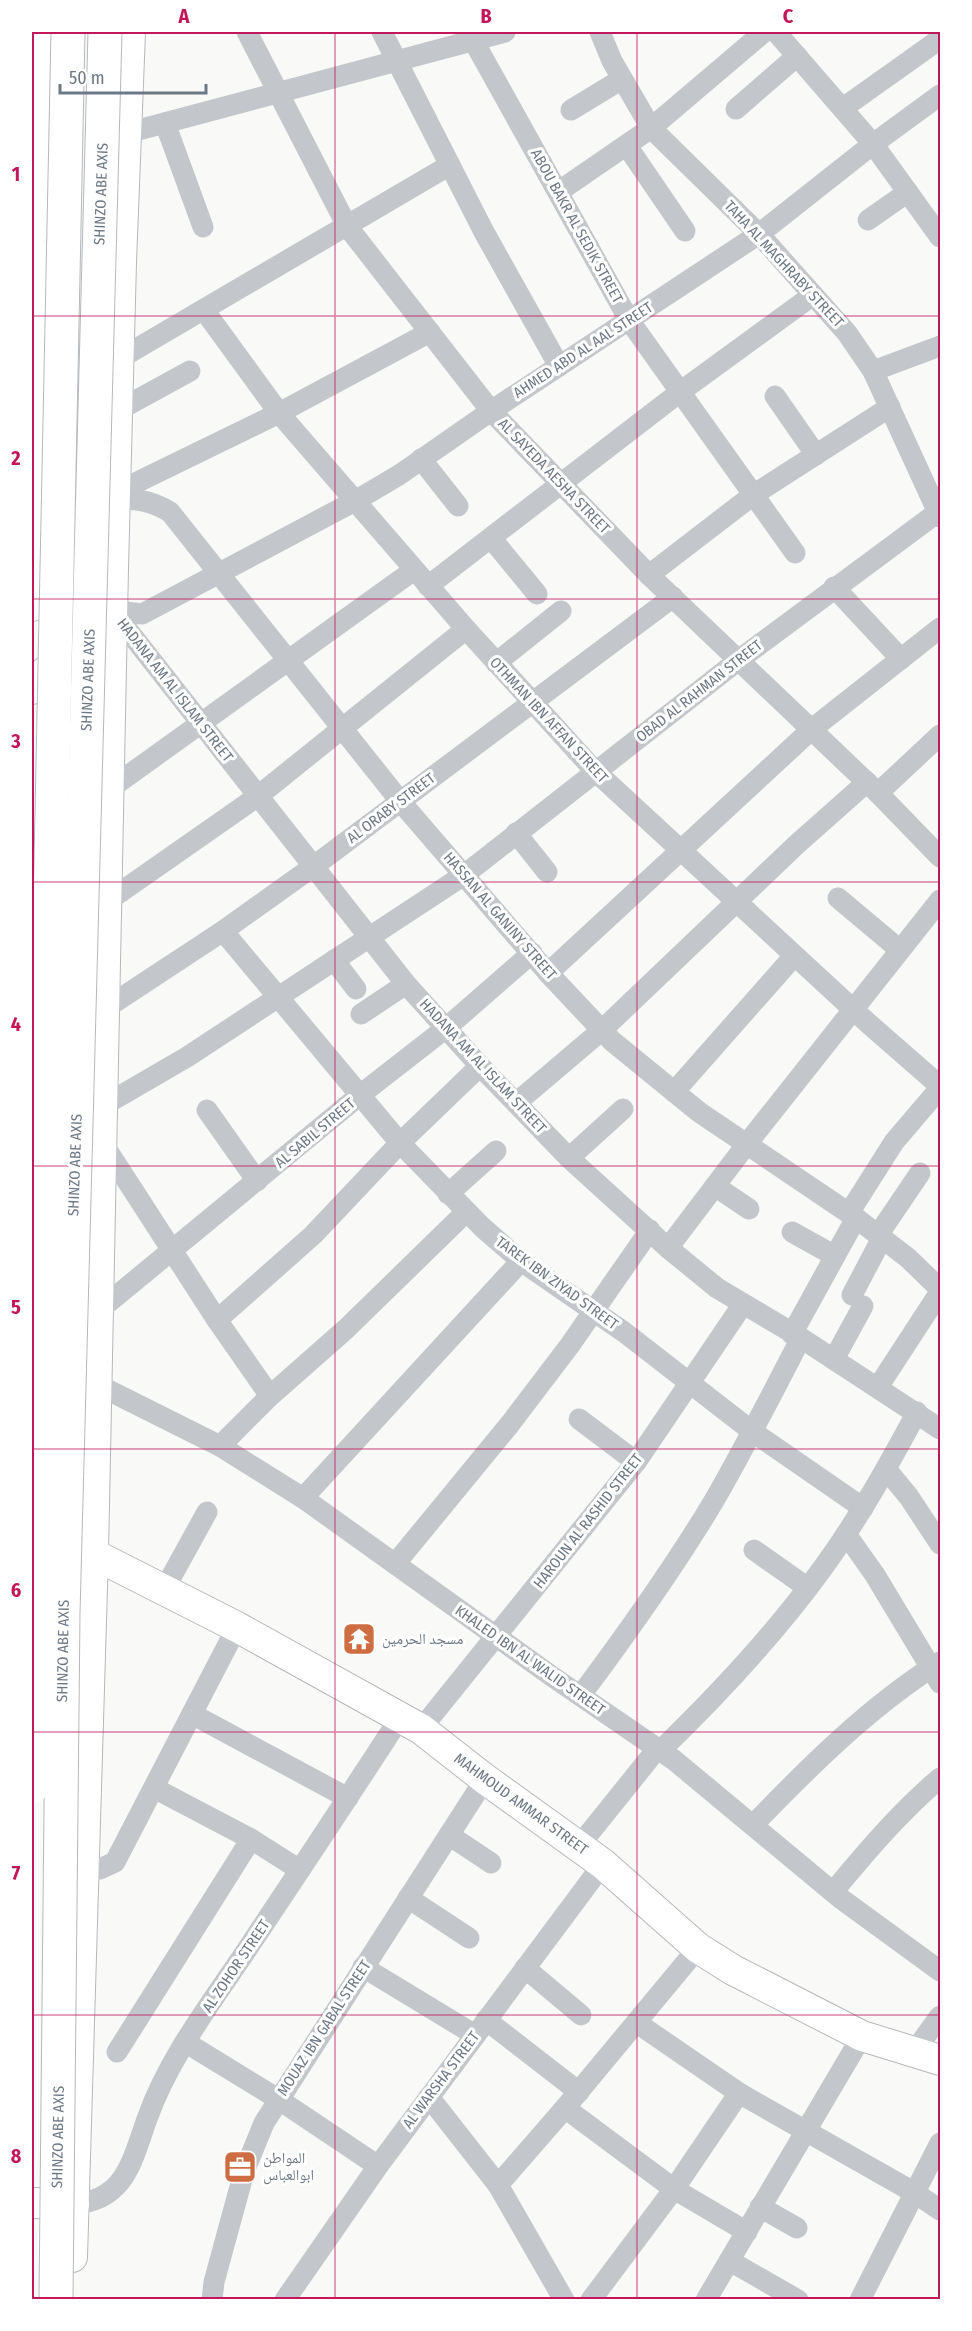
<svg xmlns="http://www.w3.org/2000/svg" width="972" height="2331" viewBox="0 0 972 2331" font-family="'Fira Sans Condensed','Noto Naskh Arabic',sans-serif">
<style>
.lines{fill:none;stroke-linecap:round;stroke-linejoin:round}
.secondary-casing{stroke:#b4b8bd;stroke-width:32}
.street{stroke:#c3c6ca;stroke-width:21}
.secondary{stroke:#fff;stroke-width:30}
.primary-bridge-casing{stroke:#b5b8bc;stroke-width:35;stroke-linecap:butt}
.primary-bridge{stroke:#fff;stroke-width:33}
.grid{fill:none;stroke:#c2185b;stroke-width:1.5;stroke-opacity:0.55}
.labels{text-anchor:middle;stroke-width:6;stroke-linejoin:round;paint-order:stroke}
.street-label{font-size:15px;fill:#6c7885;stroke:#fff}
.poi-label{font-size:15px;fill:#6c7885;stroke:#fff;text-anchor:start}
.neatline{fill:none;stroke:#c2185b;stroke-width:2}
.grid-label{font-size:20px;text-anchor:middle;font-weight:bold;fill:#c2185b}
</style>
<rect width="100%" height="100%" fill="#f9f9f7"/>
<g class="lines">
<!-- secondary casing -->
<g class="secondary-casing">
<g id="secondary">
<polyline points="32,606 47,32"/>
<path d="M 32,689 C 40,672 55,662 74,662"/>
<polyline points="93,1554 237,1627 421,1729 485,1779 603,1864 698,1948 733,1970 862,2036 940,2060"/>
<polyline points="32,2203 74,2204"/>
<polyline points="72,2257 93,1554 113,568 121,262 130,32"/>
</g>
</g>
<!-- street -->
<g class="street">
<polyline points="247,32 347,226 491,411 649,575 878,793 940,857"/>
<polyline points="382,32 484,232 559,366"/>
<polyline points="600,32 612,61 651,128 759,234 847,333 873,371 940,517"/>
<polyline points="776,32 873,144 940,237"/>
<polyline points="473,40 629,320 795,553"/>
<polyline points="843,108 940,39"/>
<polyline points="736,109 797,56"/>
<polyline points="571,110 622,79"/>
<polyline points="165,123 203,227"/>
<polyline points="127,133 505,32"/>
<polyline points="627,146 685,231"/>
<polyline points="558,192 651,128 764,32"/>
<polyline points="868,220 908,192"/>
<polyline points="204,310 279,413 466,629 595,771 869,1024 940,1086"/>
<polyline points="119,359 450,165"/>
<polyline points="873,371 940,346"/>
<polyline points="775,396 816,455"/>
<polyline points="117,411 190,371"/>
<polyline points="421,459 458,506"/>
<polyline points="115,493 279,413 430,332"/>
<path d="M 115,500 C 136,498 152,501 170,512 L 400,801 L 548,973 L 612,1041 L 699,1112 L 856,1218 L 908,1258 L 940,1289"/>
<polyline points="491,538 537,594"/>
<polyline points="649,575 753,495 890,407"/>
<polyline points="428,586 680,392 813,295"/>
<polyline points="834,587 901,659"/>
<polyline points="113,602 125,612 142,614 355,501 399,475 491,411 759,234 873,144 940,95"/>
<polyline points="112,610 406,984 480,1066 569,1158 668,1248 717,1288 801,1338 940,1429"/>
<polyline points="496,663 561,611"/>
<polyline points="108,790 414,570"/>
<polyline points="878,793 940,735"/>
<polyline points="516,833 547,872"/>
<polyline points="838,898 900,950"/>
<polyline points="105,903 258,796 466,629"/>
<polyline points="223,931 400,1143 482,1227 521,1261 624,1332 753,1432 863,1508"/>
<polyline points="334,960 356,989"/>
<polyline points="548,973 812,729 940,628"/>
<polyline points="103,1010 223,931 314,866 673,597"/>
<polyline points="361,1014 406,984"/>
<polyline points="674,1092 794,956"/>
<polyline points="516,1103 602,1030 796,845 867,782"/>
<polyline points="101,1107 187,1057 464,875 740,659 938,512"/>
<polyline points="207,1110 257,1181"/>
<polyline points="100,1139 217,1320 270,1396"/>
<polyline points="569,1158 623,1109"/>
<polyline points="715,1186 749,1209"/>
<polyline points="448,1194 496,1151"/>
<polyline points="849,1213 894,1142 940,1088"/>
<polyline points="792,1232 835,1256"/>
<polyline points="878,1235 920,1173"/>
<polyline points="668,1248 746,1145 940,900"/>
<polyline points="852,1295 882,1238"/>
<polyline points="97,1312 360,1095 446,1028 532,953"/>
<polyline points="217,1320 313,1235 400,1143 480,1066"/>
<polyline points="792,1334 856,1218"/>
<polyline points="834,1359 863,1306"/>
<polyline points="96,1384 220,1446 303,1498 553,1677 674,1760 840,1898 940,1971"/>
<polyline points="878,1387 940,1292"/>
<polyline points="579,1419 636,1462"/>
<polyline points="220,1446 270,1396 346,1329 466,1212"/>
<polyline points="886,1469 909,1497 940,1544"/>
<polyline points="303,1498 521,1261"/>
<polyline points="846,1534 875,1575 940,1683"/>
<polyline points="754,1550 808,1588"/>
<polyline points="395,1564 510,1424 570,1345 650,1230"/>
<polyline points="164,1590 207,1512"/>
<path d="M 581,1695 C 628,1632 674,1568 715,1499 C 745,1447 773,1392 801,1338"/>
<polyline points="192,1714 348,1798"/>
<polyline points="421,1729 636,1462 743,1304"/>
<path d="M 660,1751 C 719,1694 774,1635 822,1569 C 858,1520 888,1466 917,1412"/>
<polyline points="154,1788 251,1839 300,1870"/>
<path d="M 753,1825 C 810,1766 870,1706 940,1662"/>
<polyline points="449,1835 491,1863"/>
<polyline points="579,1846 657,1749"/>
<polyline points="84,1866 100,1869 115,1862 237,1627"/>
<path d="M 833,1892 C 866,1852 900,1812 940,1778"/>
<polyline points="408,1898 469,1938"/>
<polyline points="363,1967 475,2035"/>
<polyline points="525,1968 581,2015"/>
<polyline points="486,2020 579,2092"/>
<polyline points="637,2023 739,2093 915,2193 940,2210"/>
<polyline points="185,2042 278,2099 378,2166"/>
<polyline points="117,2052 251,1839"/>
<polyline points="914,2052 940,2016"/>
<polyline points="429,2097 498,2185 564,2300"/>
<polyline points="565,2108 674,2189 747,2232"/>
<polyline points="498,2185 565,2108 698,1948"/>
<path d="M 74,2204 C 126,2200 132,2160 147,2119 C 168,2059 211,2003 246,1951 C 298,1873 350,1795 401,1716"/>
<polyline points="760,2207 797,2228"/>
<polyline points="730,2261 798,2300"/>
<polyline points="212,2300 214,2282 244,2172 264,2123 485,1779"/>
<polyline points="285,2300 378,2166 603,1864"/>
<polyline points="591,2300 674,2189 739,2093"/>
<polyline points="706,2300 862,2036"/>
<polyline points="860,2300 940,2143"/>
</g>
<!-- secondary -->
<use href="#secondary" class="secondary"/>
<!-- primary-bridge casing -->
<g class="primary-bridge-casing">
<g id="primary-bridge">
<polyline points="32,1787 68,32"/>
<polyline points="56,2300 63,1613 105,32"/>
</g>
</g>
<!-- primary-bridge -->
<use href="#primary-bridge" class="primary-bridge"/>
</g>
<!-- grid -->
<path class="grid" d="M 335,32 L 335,2300M 637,32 L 637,2300M 32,316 L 940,316M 32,599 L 940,599M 32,882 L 940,882M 32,1166 L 940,1166M 32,1449 L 940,1449M 32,1732 L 940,1732M 32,2015 L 940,2015"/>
<!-- icons -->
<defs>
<g id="temple-square" transform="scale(1.725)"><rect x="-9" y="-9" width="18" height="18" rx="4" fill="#cf6d42" stroke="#fff"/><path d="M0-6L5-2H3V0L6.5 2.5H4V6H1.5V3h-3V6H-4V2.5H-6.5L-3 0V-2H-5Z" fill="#fff"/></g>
<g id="office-square" transform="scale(1.725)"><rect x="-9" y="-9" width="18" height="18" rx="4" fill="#cf6d42" stroke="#fff"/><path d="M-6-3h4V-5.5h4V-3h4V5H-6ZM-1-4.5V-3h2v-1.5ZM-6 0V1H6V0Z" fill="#fff"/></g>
</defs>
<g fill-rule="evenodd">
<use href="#temple-square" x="359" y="1639"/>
<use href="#office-square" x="240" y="2167"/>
</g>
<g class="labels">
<!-- street labels -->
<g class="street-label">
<text transform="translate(101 194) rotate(-88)" y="5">SHINZO ABE AXIS</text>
<text transform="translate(577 226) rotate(61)" y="5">ABOU BAKR AL SEDIK STREET</text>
<text transform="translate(784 264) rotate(47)" y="5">TAHA AL MAGHRABY STREET</text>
<text transform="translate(583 350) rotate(-33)" y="5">AHMED ABD AL AAL STREET</text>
<text transform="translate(554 476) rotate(46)" y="5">AL SAYEDA AESHA STREET</text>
<text transform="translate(88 680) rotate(-88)" y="5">SHINZO ABE AXIS</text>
<text transform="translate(175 690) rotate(52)" y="5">HADANA AM AL ISLAM STREET</text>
<text transform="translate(699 691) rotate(-38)" y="5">OBAD AL RAHMAN STREET</text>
<text transform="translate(549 720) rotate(47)" y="5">OTHMAN IBN AFFAN STREET</text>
<text transform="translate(391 808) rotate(-37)" y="5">AL ORABY STREET</text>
<text transform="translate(500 916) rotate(49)" y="5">HASSAN AL GANINY STREET</text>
<text transform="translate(483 1066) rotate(47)" y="5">HADANA AM AL ISLAM STREET</text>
<text transform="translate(315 1133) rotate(-40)" y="5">AL SABIL STREET</text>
<text transform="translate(75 1165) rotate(-88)" y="5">SHINZO ABE AXIS</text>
<text transform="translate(557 1283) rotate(36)" y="5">TAREK IBN ZIYAD STREET</text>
<text transform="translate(588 1521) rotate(-52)" y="5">HAROUN AL RASHID STREET</text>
<text transform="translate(63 1651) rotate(-89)" y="5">SHINZO ABE AXIS</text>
<text transform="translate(530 1660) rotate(35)" y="5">KHALED IBN AL WALID STREET</text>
<text transform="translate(521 1804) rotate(36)" y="5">MAHMOUD AMMAR STREET</text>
<text transform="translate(236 1966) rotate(-56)" y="5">AL ZOHOR STREET</text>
<text transform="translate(324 2028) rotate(-57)" y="5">MOUAZ IBN GABAL STREET</text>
<text transform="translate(441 2080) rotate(-53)" y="5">AL WARSHA STREET</text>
<text transform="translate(58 2137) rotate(-89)" y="5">SHINZO ABE AXIS</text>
</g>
<!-- poi labels -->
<g class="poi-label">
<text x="382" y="1644">مسجد الحرمين</text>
<text x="263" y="2163">المواطن<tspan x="263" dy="17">ابوالعباس</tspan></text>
</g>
</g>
<!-- border -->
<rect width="972" height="2331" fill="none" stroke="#ffffff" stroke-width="66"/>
<!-- scale -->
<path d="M60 84v9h146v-9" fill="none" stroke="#6c7885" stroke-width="3"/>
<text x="69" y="84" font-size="18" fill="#6c7885" stroke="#ffffff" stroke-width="4.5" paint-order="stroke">50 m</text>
<rect x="33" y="33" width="906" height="2265" class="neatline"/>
<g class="grid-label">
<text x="184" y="23">A</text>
<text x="486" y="23">B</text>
<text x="788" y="23">C</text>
<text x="16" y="181">1</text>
<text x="16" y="465">2</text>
<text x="16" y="748">3</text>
<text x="16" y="1031">4</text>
<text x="16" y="1314">5</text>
<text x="16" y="1597">6</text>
<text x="16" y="1880">7</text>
<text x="16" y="2163">8</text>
</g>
</svg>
